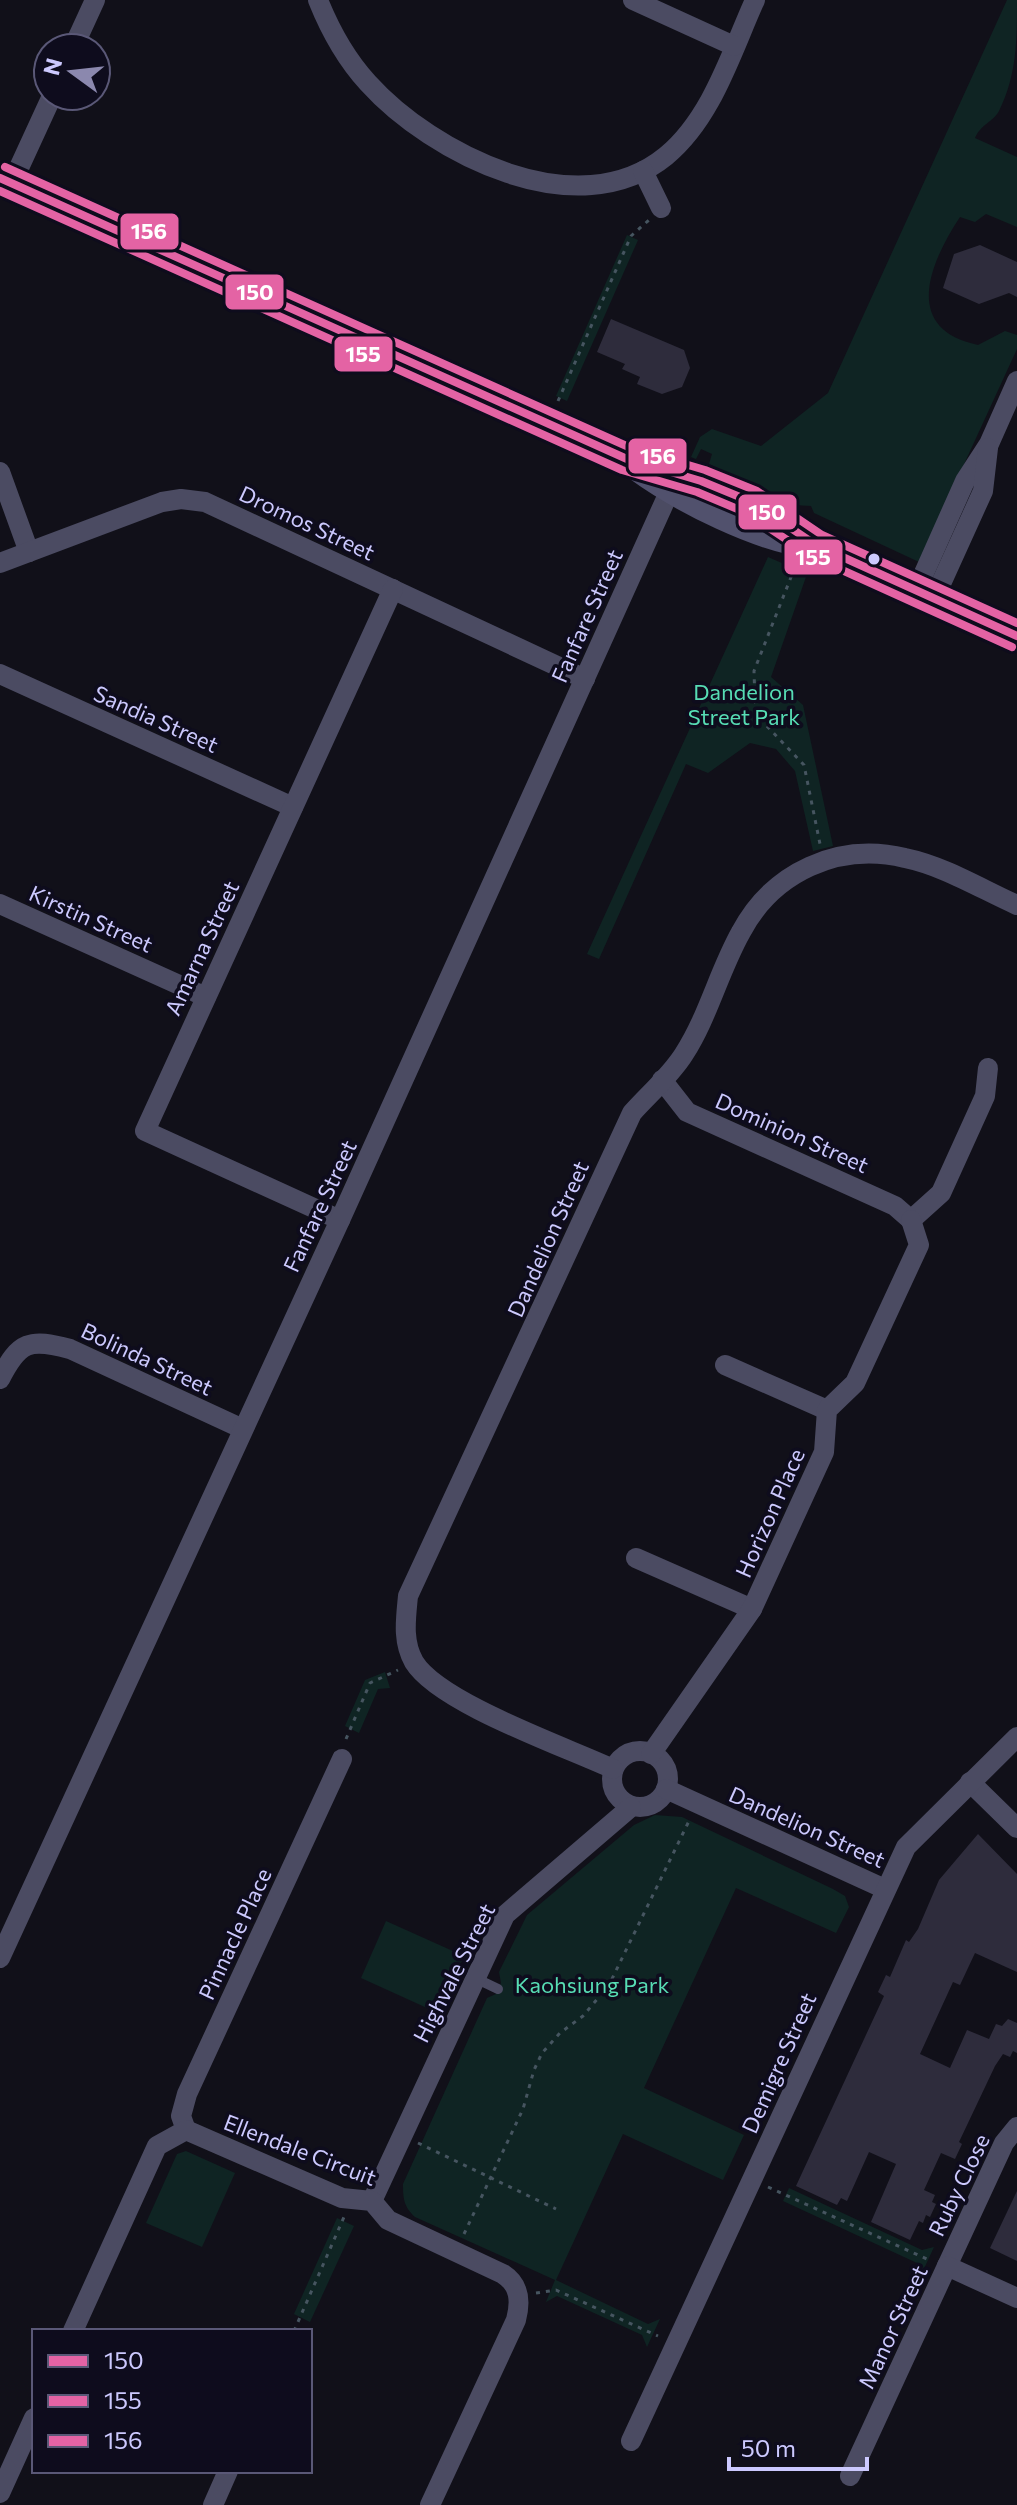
<svg xmlns="http://www.w3.org/2000/svg" width="1017" height="2505" viewBox="0 0 1017 2505" font-family="Commissioner,sans-serif">
<style>
.green{fill:#0f2423}
.building{fill:#2e2c3c}
.lines{fill:none;stroke-linecap:round;stroke-linejoin:round}
.path{stroke:#465560;stroke-width:3;stroke-dasharray:4 6;stroke-linecap:butt}
.lane{stroke:#4b4b62;stroke-width:10}
.street{stroke:#4b4b62;stroke-width:20}
.secondary{stroke:#51516d;stroke-width:28}
.bus-1-casing{stroke:#0e0c1d;stroke-width:14}
.bus-2-casing{stroke:#0e0c1d;stroke-width:14}
.bus-3-casing{stroke:#0e0c1d;stroke-width:14}
.bus-1{stroke:#e463a4;stroke-width:8}
.bus-2{stroke:#e463a4;stroke-width:8}
.bus-3{stroke:#e463a4;stroke-width:8}
.bus-dot{fill:#ccc9fe;stroke:#0e0c1d;stroke-width:3}
.labels{text-anchor:middle;stroke-width:7;stroke-linejoin:round;paint-order:stroke}
.street-label{font-size:22px;fill:#ccc9fe;stroke:#0e0c1d}
.park-label{font-size:22px;fill:#57dcb4;stroke:#0e0c1d}
.line-badge{stroke:#0e0c1d;stroke-width:3}
.badge-label{font-size:22px;text-anchor:middle;font-weight:bold;fill:#fff}
</style>
<rect width="100%" height="100%" fill="#111019"/>
<!-- green -->
<g class="green">
<path d="M 1007,0 L 1017,0 C 1017,40 1017,75 999,111 C 993,122 981,124 975,138 L 1017,157 L 1017,227 L 986,214 L 975,222 L 960,217 C 929,264 902,329 978,345 L 1005,331 L 1017,335 L 1017,349 L 919,562 L 814,513 L 811,506 L 794,505 L 747,487 L 746,482 L 709,464 L 712,454 L 701,449 L 696,459 L 691,457 L 700,437 L 712,429 L 761,446 L 828,393 Z"/>
<polygon points="627,235 638,240 567,401 556,396"/>
<polygon points="768,557 807,574 771,677 803,705 833,846 813,851 795,771 776,749 750,743 708,773 686,764 599,959 587,954"/>
<polygon points="385,1672 390,1688 378,1689 359,1733 345,1726 365,1680"/>
<path d="M 655,1815 L 682,1817 L 833,1889 L 845,1896 L 849,1907 L 836,1933 L 736,1888 L 644,2088 L 744,2135 L 723,2180 L 623,2134 L 556,2280 L 648,2324 L 660,2319 L 647,2347 L 642,2335 L 557,2296 L 546,2302 L 555,2280 L 415,2217 C 404,2207 403,2199 403,2184 L 487,1998 L 496,1994 L 501,1983 L 499,1972 L 527,1915 L 634,1825 Z"/>
<polygon points="386,1921 464,1956 438,2013 361,1978"/>
<polygon points="186,2151 235,2173 202,2247 146,2223 177,2154"/>
<polygon points="789,2188 922,2250 934,2247 922,2273 917,2263 783,2201"/>
<polygon points="337,2218 354,2226 310,2322 294,2314"/>
</g>
<!-- building -->
<g class="building">
<polygon points="980,245 1017,262 1017,297 1009,293 979,304 943,288 954,254"/>
<polygon points="611,319 684,350 690,368 682,387 662,394 637,384 640,377 622,369 625,364 597,352"/>
<polygon points="978,1834 1017,1874 1017,1972 975,1953 960,1985 953,1982 920,2054 950,2068 967,2030 989,2039 996,2024 1002,2026 1008,2019 1017,2023 1017,2053 1013,2051 1010,2057 1003,2054 995,2066 959,2142 962,2144 955,2159 941,2153 924,2190 935,2195 932,2202 936,2204 930,2217 926,2215 923,2223 919,2221 910,2240 871,2222 896,2164 869,2152 847,2201 841,2198 837,2205 796,2186 884,1996 878,1992 886,1975 890,1977 906,1940 909,1942 918,1929 939,1880"/>
<polygon points="1017,2191 1017,2261 990,2248"/>
</g>
<g class="lines">
<!-- path -->
<g class="path">
<polyline points="558,401 631,236 649,220"/>
<polyline points="795,567 754,671 755,702 763,722 804,765 820,844"/>
<polyline points="346,1739 370,1683 398,1670"/>
<polyline points="418,2143 556,2209"/>
<polyline points="768,2187 929,2260"/>
<polyline points="464,2234 523,2109 534,2070 542,2053 560,2033 583,2016 609,1985 689,1821"/>
<polyline points="536,2293 556,2290 658,2336"/>
<polyline points="294,2331 344,2217"/>
</g>
<!-- lane -->
<polyline class="lane" points="475,1978 498,1989"/>
<!-- street -->
<g class="street">
<path d="M 318,0 C 330,30 346,59 368,83 C 432,154 578,228 666,156 C 712,118 731,53 755,0"/>
<polyline points="633,0 734,46"/>
<polyline points="73,48 95,0"/>
<polyline points="643,171 661,208"/>
<polyline points="12,183 52,96"/>
<polyline points="0,472 29,552"/>
<polyline points="0,563 162,502 181,499 205,502 585,679"/>
<polyline points="916,591 965,481 989,444 1017,381"/>
<polyline points="934,599 983,491 988,448"/>
<polyline points="0,674 293,807"/>
<polyline points="0,904 206,997"/>
<polyline points="662,1080 687,1112 895,1206 911,1220"/>
<polyline points="340,1220 145,1131 393,589"/>
<polyline points="911,1220 941,1193 985,1096 988,1068"/>
<polyline points="725,1365 827,1410"/>
<path d="M 0,1379 C 19,1341 30,1338 70,1349 L 243,1429"/>
<polyline points="636,1558 752,1609"/>
<circle cx="640" cy="1779" r="28"/>
<polyline points="651,1754 752,1609 824,1452 827,1410 855,1383 919,1245 911,1220"/>
<path d="M 613,1769 C 566,1747 439,1703 414,1662 C 402,1641 406,1618 408,1596 L 632,1113 C 649,1094 671,1075 684,1054 C 708,1017 719,971 741,932 C 773,872 838,842 905,858 C 944,866 981,889 1017,905"/>
<polyline points="970,1782 1017,1828"/>
<polyline points="666,1789 885,1889"/>
<polyline points="0,1958 340,1220 675,479"/>
<polyline points="186,2130 181,2116 187,2094 342,1759"/>
<polyline points="372,2201 505,1915 631,1807"/>
<polyline points="947,2266 1004,2143 1017,2127"/>
<path d="M 73,2331 L 157,2146 L 186,2130 L 342,2198 L 372,2201 L 388,2220 L 503,2274 C 520,2285 521,2301 516,2320 L 430,2505"/>
<polyline points="631,2441 906,1847 1017,1737"/>
<polyline points="850,2476 947,2266 1017,2298"/>
<polyline points="0,2493 34,2418"/>
<polyline points="213,2505 228,2471"/>
</g>
<!-- secondary -->
<g class="secondary">
<path d="M 0,178 L 627,459 C 688,474 770,501 816,545"/>
<path d="M 637,467 C 681,499 761,540 816,545 L 1017,636"/>
</g>
<!-- bus-1 casing -->
<g class="bus-1-casing">
<polyline id="bus-1" points="0,178 627,459 701,481 752,502 816,545 1017,636"/>
</g>
<!-- bus-2 casing -->
<g class="bus-2-casing">
<polyline id="bus-2" points="0,191 622,470 697,492 747,513 811,556 1012,647"/>
</g>
<!-- bus-3 casing -->
<g class="bus-3-casing">
<polyline id="bus-3" points="5,167 631,448 705,470 757,491 822,535 1017,623"/>
</g>
<!-- bus-1 -->
<use href="#bus-1" class="bus-1"/>
<!-- bus-2 -->
<use href="#bus-2" class="bus-2"/>
<!-- bus-3 -->
<use href="#bus-3" class="bus-3"/>
</g>
<!-- markers -->
<circle class="bus-dot" cx="874" cy="559" r="7"/>
<g class="labels">
<!-- street labels -->
<g class="street-label">
<text transform="translate(307 523) rotate(25)" y="8">Dromos Street</text>
<text transform="translate(587 616) rotate(-66)" y="8">Fanfare Street</text>
<text transform="translate(156 719) rotate(24)" y="8">Sandia Street</text>
<text transform="translate(91 919) rotate(24)" y="8">Kirstin Street</text>
<text transform="translate(202 948) rotate(-65)" y="8">Amarna Street</text>
<text transform="translate(792 1133) rotate(24)" y="8">Dominion Street</text>
<text transform="translate(320 1206) rotate(-65)" y="8">Fanfare Street</text>
<text transform="translate(548 1239) rotate(-66)" y="8">Dandelion Street</text>
<text transform="translate(147 1359) rotate(25)" y="8">Bolinda Street</text>
<text transform="translate(770 1513) rotate(-66)" y="8">Horizon Place</text>
<text transform="translate(807 1827) rotate(24)" y="8">Dandelion Street</text>
<text transform="translate(235 1934) rotate(-65)" y="8">Pinnacle Place</text>
<text transform="translate(454 1973) rotate(-63)" y="8">Highvale Street</text>
<text transform="translate(779 2063) rotate(-66)" y="8">Demigre Street</text>
<text transform="translate(300 2150) rotate(21)" y="8">Ellendale Circuit</text>
<text transform="translate(959 2185) rotate(-64)" y="8">Ruby Close</text>
<text transform="translate(893 2327) rotate(-65)" y="8">Manor Street</text>
</g>
<!-- park labels -->
<g class="park-label">
<text x="744" y="700">Dandelion<tspan x="744" dy="25">Street Park</tspan></text>
<text x="592" y="1993">Kaohsiung Park</text>
</g>
</g>
<g class="line-badge">
<rect x="119" y="212" width="61" height="39" rx="8" fill="#e463a4"/>
<rect x="224" y="273" width="61" height="38" rx="8" fill="#e463a4"/>
<rect x="333" y="335" width="61" height="38" rx="8" fill="#e463a4"/>
<rect x="627" y="437" width="61" height="38" rx="8" fill="#e463a4"/>
<rect x="737" y="493" width="61" height="38" rx="8" fill="#e463a4"/>
<rect x="783" y="538" width="61" height="38" rx="8" fill="#e463a4"/>
</g>
<g class="badge-label">
<text x="149" y="239">156</text>
<text x="255" y="300">150</text>
<text x="363" y="362">155</text>
<text x="658" y="464">156</text>
<text x="767" y="520">150</text>
<text x="813" y="565">155</text>
</g>
<!-- legend -->
<rect x="32" y="2329" width="280" height="144" fill="#0e0c1d" stroke="#5a5877" stroke-width="2"/>
<rect x="48" y="2355" width="40" height="12" fill="#e463a4" stroke="#5a5877" stroke-width="2"/>
<text x="104" y="2369" font-size="24" fill="#ccc9fe">150</text>
<rect x="48" y="2395" width="40" height="12" fill="#e463a4" stroke="#5a5877" stroke-width="2"/>
<text x="104" y="2409" font-size="24" fill="#ccc9fe">155</text>
<rect x="48" y="2435" width="40" height="12" fill="#e463a4" stroke="#5a5877" stroke-width="2"/>
<text x="104" y="2449" font-size="24" fill="#ccc9fe">156</text>
<!-- north arrow -->
<g transform="translate(72 72) rotate(285)"><circle r="38" fill="#0e0c1d" stroke="#5a5877" stroke-width="2"/>
<path d="M0-6L14 30L0 20L-14 30Z" fill="#8b88ae"/>
<text y="-12" font-size="22" font-weight="bold" text-anchor="middle" fill="#ccc9fe">N</text>
</g>
<!-- scale -->
<path d="M729 2457v12h138v-12" fill="none" stroke="#ccc9fe" stroke-width="4"/>
<text x="741" y="2457" font-size="24" fill="#ccc9fe" stroke="#0e0c1d" stroke-width="6" paint-order="stroke">50 m</text>
</svg>
